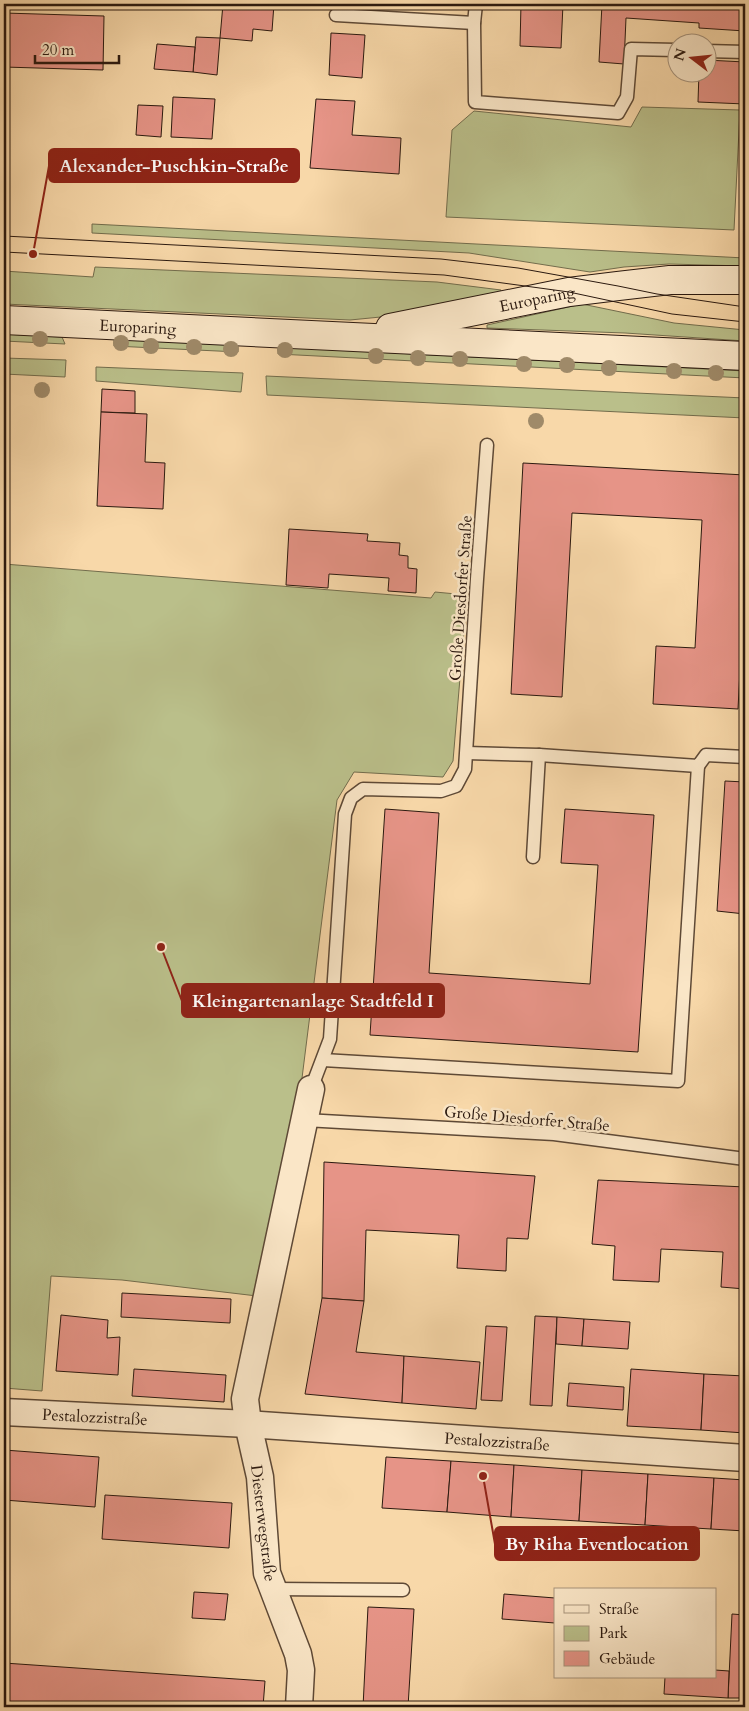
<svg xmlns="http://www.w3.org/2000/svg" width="749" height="1711" viewBox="0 0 749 1711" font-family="Cardo,serif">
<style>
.green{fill:#babf8a;stroke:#726c4c}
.building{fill:#e69487;stroke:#2b190f}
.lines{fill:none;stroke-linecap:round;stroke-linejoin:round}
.service-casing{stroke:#5e4936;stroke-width:15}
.minor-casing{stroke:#5e4936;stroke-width:29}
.secondary-casing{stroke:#2b190f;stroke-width:30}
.service{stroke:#fae6c7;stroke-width:12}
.minor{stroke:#fae6c7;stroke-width:26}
.secondary{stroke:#fae6c7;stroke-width:28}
.tram{stroke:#2b190f;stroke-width:1}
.tree{fill:#9f8a69}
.labels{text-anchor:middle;stroke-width:5;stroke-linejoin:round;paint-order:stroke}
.street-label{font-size:16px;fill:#2b190f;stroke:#fae6c7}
.leader{fill:none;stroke:#8f2418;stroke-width:2}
.callout-dot{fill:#8f2418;stroke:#fae6c7;stroke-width:2}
.callout{fill:#8f2418;stroke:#8f2418;stroke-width:2}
.callout-label{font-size:18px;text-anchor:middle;font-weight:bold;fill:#fff}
</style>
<rect width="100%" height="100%" fill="#f8d8a9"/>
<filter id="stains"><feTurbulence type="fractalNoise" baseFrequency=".004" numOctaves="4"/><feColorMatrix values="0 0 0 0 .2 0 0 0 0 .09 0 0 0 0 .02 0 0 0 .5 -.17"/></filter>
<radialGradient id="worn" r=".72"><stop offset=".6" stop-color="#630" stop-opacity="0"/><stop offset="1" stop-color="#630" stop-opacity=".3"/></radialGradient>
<!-- green -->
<g class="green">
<polygon points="642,107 740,110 734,230 446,217 452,130 474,111 631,127"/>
<polygon points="92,224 745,258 745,266 669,264 624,267 590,272 469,253 92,233"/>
<polygon points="95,267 437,282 501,290 501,292 401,315 350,320 4,304 4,271 93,277"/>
<polygon points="582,304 674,323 745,330 745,341 625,333 487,328 487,325"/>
<polygon points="4,334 62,337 65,344 4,341"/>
<polygon points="114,339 238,345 238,352 114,346"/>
<polygon points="278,347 745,371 745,378 278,354"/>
<polygon points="4,358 66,360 65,377 4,374"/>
<polygon points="96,367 243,373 241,392 96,381"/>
<polygon points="266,376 745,398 745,418 267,395"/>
<polygon points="4,564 431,598 435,592 467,595 453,761 443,777 354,772 337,800 300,1094 257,1296 122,1280 51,1276 42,1391 4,1388"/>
</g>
<!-- building -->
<g class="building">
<polygon points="223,4 274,4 272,31 253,29 252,41 220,38"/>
<polygon points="326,4 383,4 383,7"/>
<polygon points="521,4 563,4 561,48 520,46"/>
<polygon points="602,4 745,4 745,31 699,28 699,23 626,18 624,64 599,62"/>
<polygon points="4,13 104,16 103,70 4,67"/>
<polygon points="331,33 365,35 362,78 329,75"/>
<polygon points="196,37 220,38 217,75 193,72"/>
<polygon points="157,44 195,47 193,72 154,69"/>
<polygon points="706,60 745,62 745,104 698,102 699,72 706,72"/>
<polygon points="173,97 215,99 212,139 171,137"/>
<polygon points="316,99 355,101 352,135 401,138 399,174 310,168"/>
<polygon points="138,105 163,106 161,137 136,135"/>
<polygon points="102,389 135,391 135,413 101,412"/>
<polygon points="101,412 147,414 145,462 165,463 163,509 97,506"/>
<polygon points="523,463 745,475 745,571 738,709 653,704 656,646 695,648 702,520 572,513 562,697 511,694"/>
<polygon points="289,529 368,534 367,541 400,543 399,555 408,556 408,568 417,569 416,593 388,591 389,578 329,574 328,588 286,585"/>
<polygon points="725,781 745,782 745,914 717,911"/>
<polygon points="385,809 439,813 429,973 590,984 598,865 561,863 565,809 654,815 638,1052 370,1035"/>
<polygon points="324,1162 535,1176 528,1239 507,1238 506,1271 457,1268 459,1235 366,1230 364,1301 322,1298"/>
<polygon points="598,1180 745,1187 745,1289 721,1287 723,1252 661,1249 659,1282 613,1280 615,1246 592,1244"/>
<polygon points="122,1293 231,1299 230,1323 121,1317"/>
<polygon points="322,1298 364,1301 356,1352 404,1356 402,1403 305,1394"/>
<polygon points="61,1315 108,1320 107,1338 120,1337 118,1375 56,1371"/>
<polygon points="535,1316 557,1317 552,1406 530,1405"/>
<polygon points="557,1317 584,1319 582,1346 556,1344"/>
<polygon points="584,1319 630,1322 628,1349 582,1346"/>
<polygon points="486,1326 507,1327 502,1401 481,1400"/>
<polygon points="404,1356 480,1362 476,1409 402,1403"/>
<polygon points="134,1369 226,1375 224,1402 132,1396"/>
<polygon points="631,1369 704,1374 701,1430 627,1426"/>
<polygon points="704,1374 745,1376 745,1433 701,1430"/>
<polygon points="569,1383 624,1387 623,1410 567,1406"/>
<polygon points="4,1450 99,1457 95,1507 4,1500"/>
<polygon points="386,1457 451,1461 447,1512 382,1508"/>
<polygon points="451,1461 514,1465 511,1517 447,1512"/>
<polygon points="514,1465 582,1470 579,1521 511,1517"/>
<polygon points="582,1470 648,1474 645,1525 579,1521"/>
<polygon points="648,1474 714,1478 711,1529 645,1525"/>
<polygon points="714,1478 745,1480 745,1531 711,1529"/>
<polygon points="105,1495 232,1503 229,1548 102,1539"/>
<polygon points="194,1592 228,1594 225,1620 192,1618"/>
<polygon points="504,1594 555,1598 555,1623 502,1619"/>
<polygon points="368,1607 414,1609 408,1707 363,1707"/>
<polygon points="732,1614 745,1615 745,1698 728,1698"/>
<polygon points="4,1663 265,1681 263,1707 4,1707"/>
<polygon points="715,1670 729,1671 728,1698 664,1694 665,1677 715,1677"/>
</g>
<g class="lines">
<!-- service casing -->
<g class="service-casing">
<g id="service">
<polyline points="476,4 474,23 475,102 618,113 627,97 631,49 676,50"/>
<polyline points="336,15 474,23"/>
<polyline points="706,51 745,52"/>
<polyline points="467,753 539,755 698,766 706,755 745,757"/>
<polyline points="533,857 539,755"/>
<polyline points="323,1060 678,1081 698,766"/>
<polyline points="311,1089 330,1039 345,814 351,798 363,789 441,791 456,786 465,769 477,579 487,445"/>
<polyline points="305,1120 554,1134 745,1159"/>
<polyline points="272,1589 403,1590"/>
</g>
</g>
<!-- minor casing -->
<g class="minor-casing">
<g id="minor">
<path id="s1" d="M 4,1412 L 248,1424 L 745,1458"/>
<polyline points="299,1707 301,1670 298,1654 267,1573 260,1477 248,1424 245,1399 311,1089"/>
</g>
</g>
<!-- secondary casing -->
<g class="secondary-casing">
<g id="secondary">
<path id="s2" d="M 4,320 L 745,356"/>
<path id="s3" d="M 390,328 L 569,292 L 618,286 L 670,280 L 745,280"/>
</g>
</g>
<!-- service -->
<use href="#service" class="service"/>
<!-- minor -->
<use href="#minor" class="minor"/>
<!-- secondary -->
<use href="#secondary" class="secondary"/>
<!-- tram -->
<g class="tram">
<polyline points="4,236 441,259 518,268 618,286 657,294 745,307"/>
<polyline points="4,252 444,275 569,292 672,314 745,322"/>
</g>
</g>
<!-- trees -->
<g class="tree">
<circle cx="40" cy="339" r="8"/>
<circle cx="121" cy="343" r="8"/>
<circle cx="151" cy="346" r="8"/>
<circle cx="194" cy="347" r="8"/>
<circle cx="231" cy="349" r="8"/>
<circle cx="285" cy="350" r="8"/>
<circle cx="376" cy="356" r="8"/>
<circle cx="418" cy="358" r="8"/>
<circle cx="460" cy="359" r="8"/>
<circle cx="524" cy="364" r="8"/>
<circle cx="567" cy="365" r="8"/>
<circle cx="609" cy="368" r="8"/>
<circle cx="674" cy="371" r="8"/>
<circle cx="716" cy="373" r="8"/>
<circle cx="42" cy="390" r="8"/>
<circle cx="536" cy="421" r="8"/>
</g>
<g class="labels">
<!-- street labels -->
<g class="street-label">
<text dy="6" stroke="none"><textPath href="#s3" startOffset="150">Europaring</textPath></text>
<text dy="6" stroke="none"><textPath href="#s2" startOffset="134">Europaring</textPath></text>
<text transform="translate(460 598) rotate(-86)" y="6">Große Diesdorfer Straße</text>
<text transform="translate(527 1118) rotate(5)" y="6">Große Diesdorfer Straße</text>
<text dy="6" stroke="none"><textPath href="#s1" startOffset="91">Pestalozzistraße</textPath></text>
<text dy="6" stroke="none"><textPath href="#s1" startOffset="494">Pestalozzistraße</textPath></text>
<text transform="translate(264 1523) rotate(83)" y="6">Diesterwegstraße</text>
</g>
</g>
<!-- callouts -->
<path class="leader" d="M33 254L49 166M161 947L182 1001M483 1476L495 1544"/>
<g class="callout-dot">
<circle cx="33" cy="254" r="5"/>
<circle cx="161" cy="947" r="5"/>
<circle cx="483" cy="1476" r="5"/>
</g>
<g class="callout">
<rect x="49" y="149" width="250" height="33" rx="5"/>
<rect x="182" y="984" width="262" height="33" rx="5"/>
<rect x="495" y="1527" width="204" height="33" rx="5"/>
</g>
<g class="callout-label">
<text x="174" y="172">Alexander-Puschkin-Straße</text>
<text x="313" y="1007">Kleingartenanlage Stadtfeld I</text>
<text x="597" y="1550">By Riha Eventlocation</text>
</g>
<!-- margin -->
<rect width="749" height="1711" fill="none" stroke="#f8d8a9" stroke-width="20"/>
<rect x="5" y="5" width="739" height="1701" fill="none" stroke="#2b190f" stroke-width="2.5"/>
<rect x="10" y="10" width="729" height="1691" fill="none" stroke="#2b190f"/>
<!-- legend -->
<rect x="554" y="1588" width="162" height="90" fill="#fae6c7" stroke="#a7947d"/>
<rect x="564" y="1605" width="25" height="8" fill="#fae6c7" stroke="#a7947d"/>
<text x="599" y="1614" font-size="15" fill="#2b190f">Straße</text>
<rect x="564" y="1626" width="25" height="15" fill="#babf8a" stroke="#a7947d"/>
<text x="599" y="1638" font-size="15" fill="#2b190f">Park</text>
<rect x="564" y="1651" width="25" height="15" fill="#e69487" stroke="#a7947d"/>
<text x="599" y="1664" font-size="15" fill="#2b190f">Gebäude</text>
<!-- north arrow -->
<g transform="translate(692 58) rotate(286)"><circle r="24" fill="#fae6c7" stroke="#a7947d"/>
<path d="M0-4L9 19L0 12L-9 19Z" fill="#8f2418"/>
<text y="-8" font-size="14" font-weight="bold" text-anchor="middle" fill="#2b190f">N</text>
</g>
<!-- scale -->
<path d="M35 55v8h84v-8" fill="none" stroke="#2b190f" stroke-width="2.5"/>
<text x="42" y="55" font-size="15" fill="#2b190f" stroke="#fae6c7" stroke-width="4" paint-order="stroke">20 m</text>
<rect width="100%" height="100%" filter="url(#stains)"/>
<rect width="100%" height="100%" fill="url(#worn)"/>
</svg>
